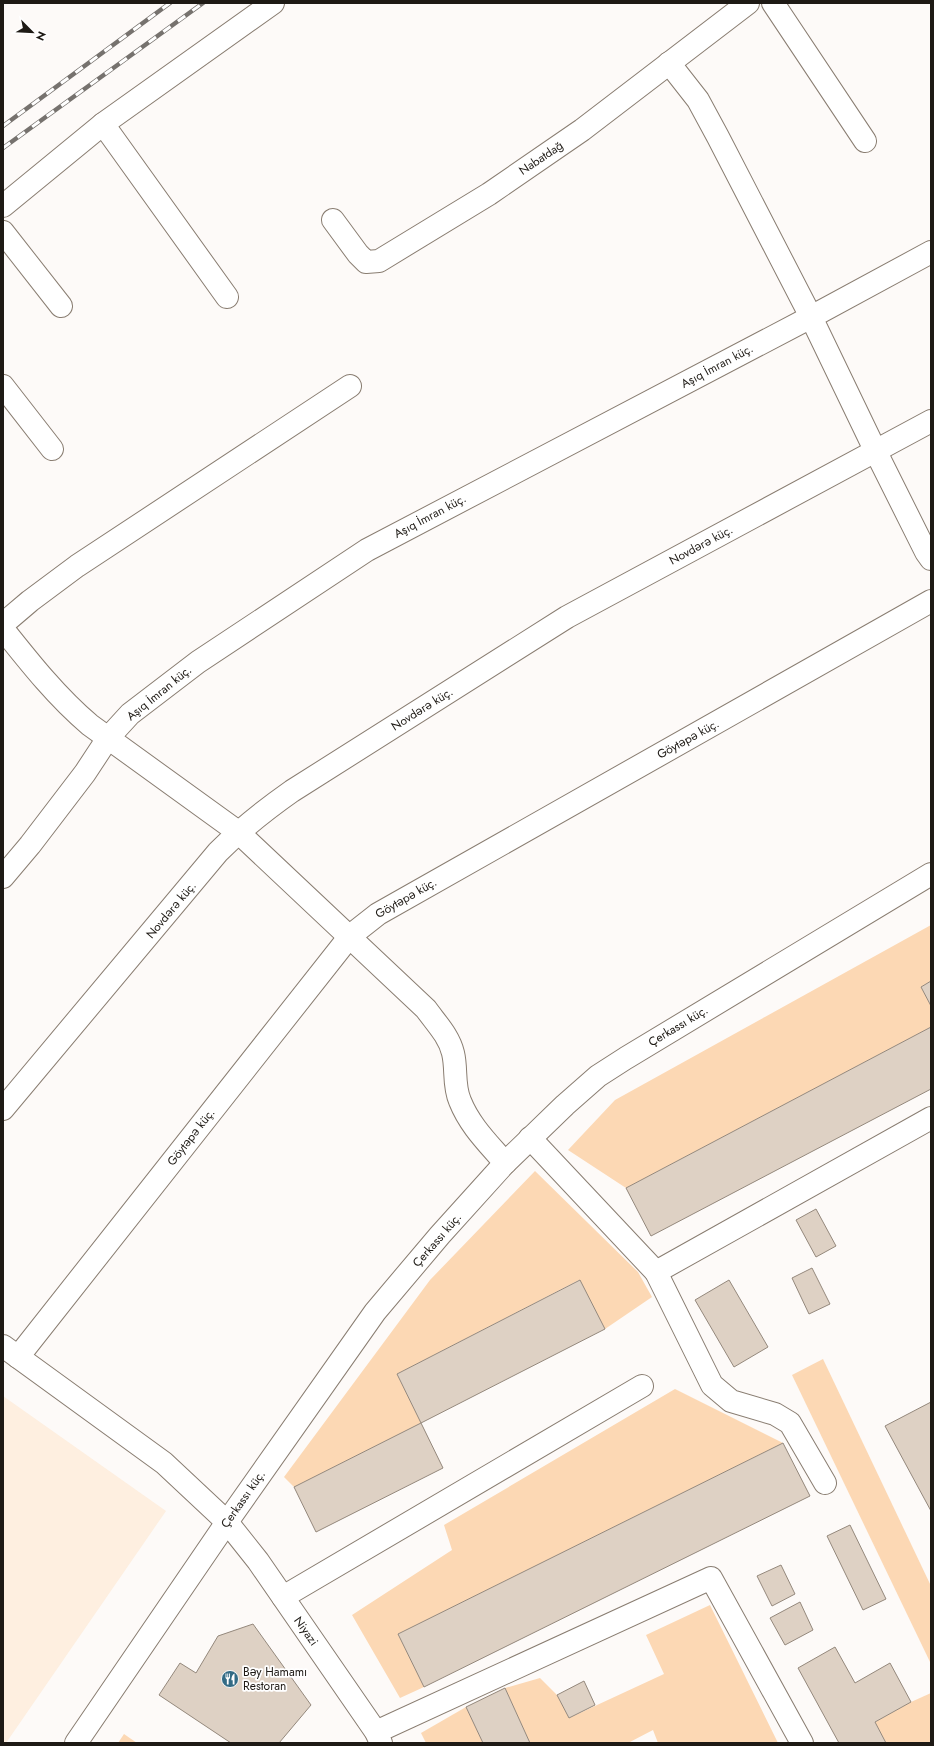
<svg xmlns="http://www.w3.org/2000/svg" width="934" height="1746" viewBox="0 0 934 1746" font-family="Jost,sans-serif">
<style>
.built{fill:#feefe0}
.green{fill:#fcd8b4}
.building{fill:#ded1c4;stroke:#94887c}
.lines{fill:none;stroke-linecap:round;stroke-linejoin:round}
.minor-casing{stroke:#897d71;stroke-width:24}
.minor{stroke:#fff;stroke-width:22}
.rail-casing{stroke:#76726e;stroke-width:4.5}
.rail{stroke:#fff;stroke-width:3;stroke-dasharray:9;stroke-linecap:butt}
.labels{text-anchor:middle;stroke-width:3.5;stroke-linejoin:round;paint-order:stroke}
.street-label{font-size:12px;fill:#1e1a15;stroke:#fff}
.poi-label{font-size:12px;fill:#1e1a15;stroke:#fff;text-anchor:start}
</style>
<rect width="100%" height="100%" fill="#fdfaf8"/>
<!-- built -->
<polygon class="built" points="3,1396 166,1511 6,1743 3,1743"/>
<!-- green -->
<g class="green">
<polygon points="931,925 931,981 921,987 931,1006 931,1027 626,1188 568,1150 615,1100"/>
<polygon points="535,1171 638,1272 652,1297 605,1329 579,1280 397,1374 421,1423 294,1487 284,1477 430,1280"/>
<polygon points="823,1359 931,1586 931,1664 792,1375"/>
<polygon points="675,1389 783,1443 398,1634 424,1687 400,1698 352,1615 452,1550 444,1525"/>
<polygon points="710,1605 778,1743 658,1743 653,1730 628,1743 530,1743 505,1688 540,1678 557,1695 569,1718 664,1674 646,1635"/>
<polygon points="931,1693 931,1743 886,1743 875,1722 911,1702"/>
<polygon points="466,1707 483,1743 426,1743 421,1733"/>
<polygon points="124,1734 137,1743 118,1743"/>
</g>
<!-- building -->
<g class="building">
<polygon points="931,981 931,1006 921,987"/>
<polygon points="931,1027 931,1089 651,1236 626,1188"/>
<polygon points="816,1209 836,1246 816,1257 796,1220"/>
<polygon points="812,1268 830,1304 809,1314 792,1278"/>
<polygon points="580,1280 605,1329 421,1423 397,1374"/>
<polygon points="729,1280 768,1347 734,1367 695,1300"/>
<polygon points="931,1402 931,1511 885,1426"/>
<polygon points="421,1423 443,1468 316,1532 294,1487"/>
<polygon points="783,1443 810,1496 424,1687 398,1634"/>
<polygon points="850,1525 886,1599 863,1610 827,1536"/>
<polygon points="781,1565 795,1594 772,1606 757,1576"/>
<polygon points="800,1602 813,1630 785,1645 770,1618"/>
<polygon points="253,1624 311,1705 279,1743 231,1743 159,1695 180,1663 196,1673 218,1636"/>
<polygon points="835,1647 855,1683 890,1663 911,1702 875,1722 886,1743 839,1743 798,1668"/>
<polygon points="584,1681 595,1705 569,1718 557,1695"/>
<polygon points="505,1688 530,1743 483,1743 466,1707"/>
</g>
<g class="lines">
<!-- minor casing -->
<g class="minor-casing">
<g id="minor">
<polyline points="773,3 865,141"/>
<polyline points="669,63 698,100 718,137 811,317 876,452 926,552 931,559"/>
<polyline points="103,124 227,297"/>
<polyline points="3,206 103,124 273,3"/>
<polyline points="333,220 358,254 366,262 379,261 489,194 582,130 748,3"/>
<polyline points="3,232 61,306"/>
<polyline points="3,386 52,449"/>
<polyline points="3,624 30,601 77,566 350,386"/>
<path d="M 3,629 C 30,663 57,697 90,725 L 238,832 L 426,1009 C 436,1023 449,1036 453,1053 C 457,1069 453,1085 460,1101 C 470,1126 488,1143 505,1163"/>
<polyline points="3,877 30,845 85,773 108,738 130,714 198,662 367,550 811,317 931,252"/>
<path d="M 3,1109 L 218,852 C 241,829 265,810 292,791 L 567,617 L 931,421"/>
<polyline points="530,1138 656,1272 931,1118"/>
<polyline points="656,1272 712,1385 731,1401 775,1414 790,1423 825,1483"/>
<polyline points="3,1346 164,1463 227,1522 258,1561 376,1732 381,1743"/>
<polyline points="18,1357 350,936 378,914 931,601"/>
<polyline points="283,1597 642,1386"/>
<polyline points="376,1732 711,1578 802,1743"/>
<polyline points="76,1743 227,1522 375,1312 440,1235 505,1163 565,1105 598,1076 626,1058 931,874"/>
</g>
</g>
<!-- minor -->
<use href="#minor" class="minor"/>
<!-- rail casing -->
<g class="rail-casing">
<g id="rail">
<polyline points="3,126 170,3"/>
<polyline points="3,148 203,3"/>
</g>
</g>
<!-- rail -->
<use href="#rail" class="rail"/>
</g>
<!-- icons -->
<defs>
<g id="restaurant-disc" transform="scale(0.9)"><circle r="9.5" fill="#336b85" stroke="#fff"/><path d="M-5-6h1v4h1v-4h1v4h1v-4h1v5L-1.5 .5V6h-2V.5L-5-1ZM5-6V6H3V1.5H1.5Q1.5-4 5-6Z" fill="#fff"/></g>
</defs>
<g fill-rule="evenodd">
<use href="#restaurant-disc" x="230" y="1679"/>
</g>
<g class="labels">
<!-- street labels -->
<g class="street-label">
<text transform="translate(541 158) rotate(-34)" y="4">Nabatdağ</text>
<text transform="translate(717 366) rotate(-28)" y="4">Aşıq İmran küç.</text>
<text transform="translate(430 516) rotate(-28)" y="4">Aşıq İmran küç.</text>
<text transform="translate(701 545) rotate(-28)" y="4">Novdərə küç.</text>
<text transform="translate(159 693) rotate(-39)" y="4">Aşıq İmran küç.</text>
<text transform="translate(422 709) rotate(-32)" y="4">Novdərə küç.</text>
<text transform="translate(688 739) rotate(-29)" y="4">Göytəpə küç.</text>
<text transform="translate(406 898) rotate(-30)" y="4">Göytəpə küç.</text>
<text transform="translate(171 910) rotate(-50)" y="4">Novdərə küç.</text>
<text transform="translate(678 1026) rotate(-31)" y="4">Çerkassı küç.</text>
<text transform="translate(191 1137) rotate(-52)" y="4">Göytəpə küç.</text>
<text transform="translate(437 1240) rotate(-49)" y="4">Çerkassı küç.</text>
<text transform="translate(243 1499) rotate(-55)" y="4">Çerkassı küç.</text>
<text transform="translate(306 1631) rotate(55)" y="4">Niyazi</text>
</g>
<!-- poi labels -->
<g class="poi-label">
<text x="243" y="1676">Bәy Hamamı<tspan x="243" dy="14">Restoran</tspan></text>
</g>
</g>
<!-- border -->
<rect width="934" height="1746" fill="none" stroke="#1e1a15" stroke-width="8"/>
<!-- north arrow -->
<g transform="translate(32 32) rotate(114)" stroke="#ffffff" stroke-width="3" paint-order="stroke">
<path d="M0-3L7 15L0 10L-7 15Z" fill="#1e1a15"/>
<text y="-6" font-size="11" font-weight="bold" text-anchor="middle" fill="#1e1a15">N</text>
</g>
</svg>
